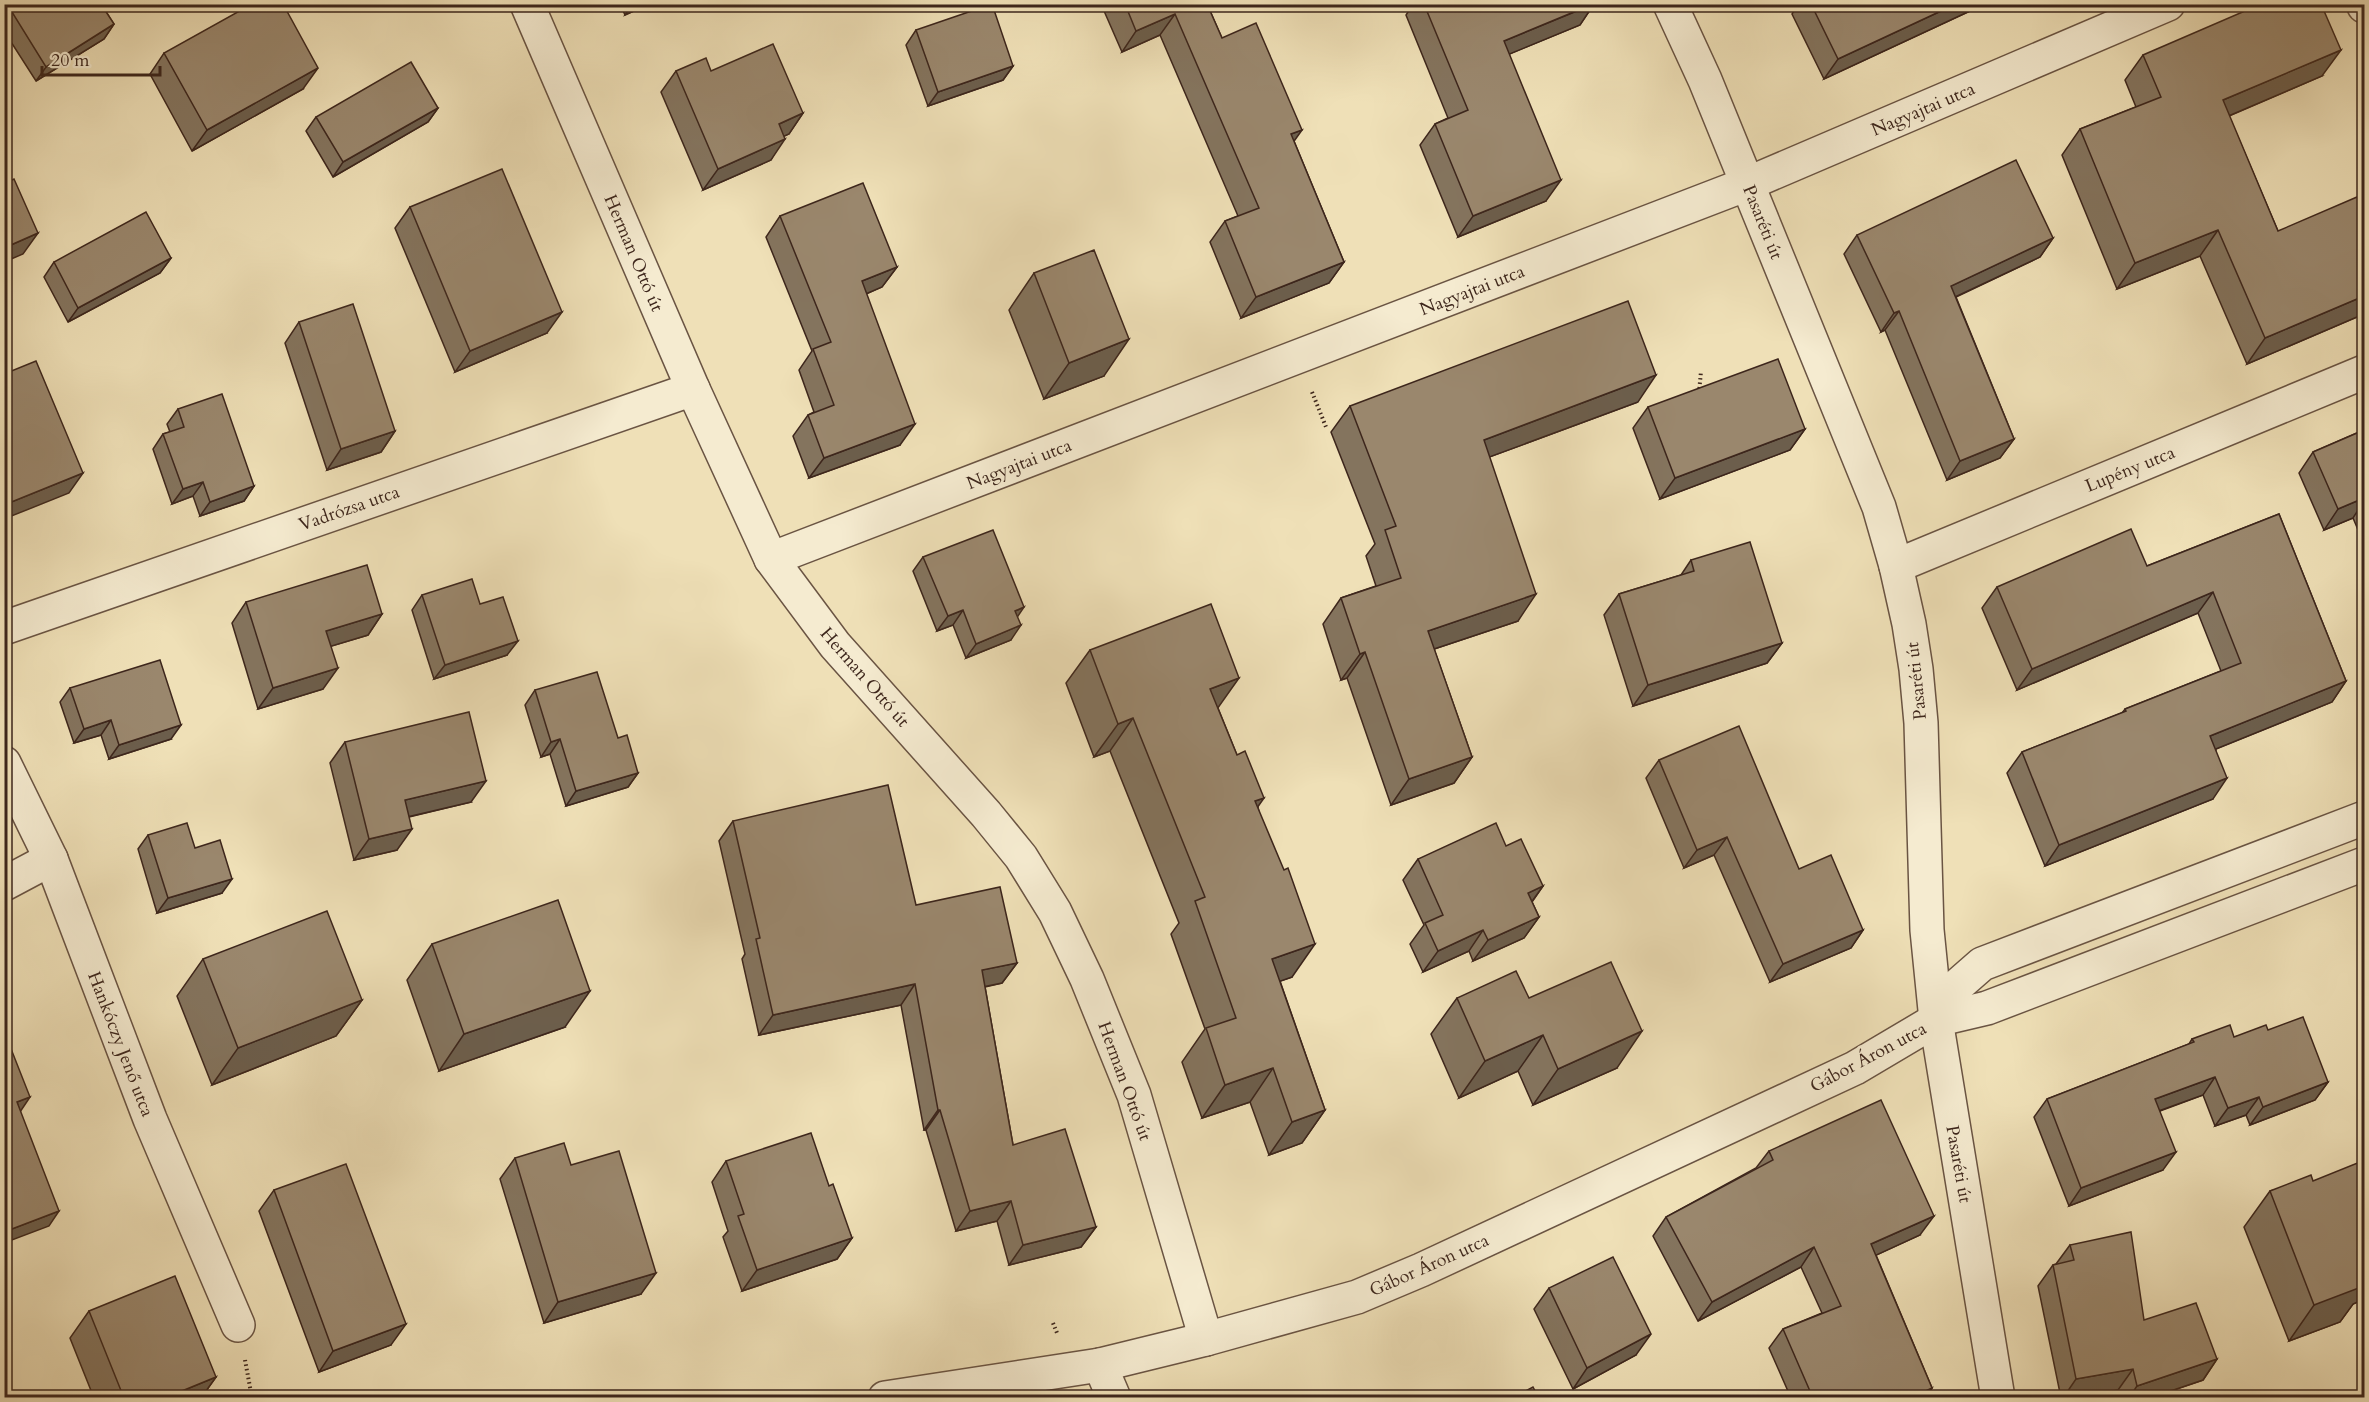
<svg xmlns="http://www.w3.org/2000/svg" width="2369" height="1402" viewBox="0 0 2369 1402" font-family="Cardo,serif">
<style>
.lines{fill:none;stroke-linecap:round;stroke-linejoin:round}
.minor-casing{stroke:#6a5443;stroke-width:36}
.tertiary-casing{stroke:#6a5443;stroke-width:36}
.path{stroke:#3d261c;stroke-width:4;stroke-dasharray:1.5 3;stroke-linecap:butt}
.minor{stroke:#f5ebd0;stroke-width:33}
.tertiary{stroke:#f5ebd0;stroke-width:33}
.wall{fill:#84745e;stroke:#3d261c;stroke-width:1.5}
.shaded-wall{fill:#6c5e4c;stroke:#3d261c;stroke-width:1.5}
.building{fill:#9a876d;stroke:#3d261c;stroke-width:1.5}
.labels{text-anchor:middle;stroke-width:6;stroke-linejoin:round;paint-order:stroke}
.street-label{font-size:18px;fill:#3d261c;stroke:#f5ebd0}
</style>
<rect width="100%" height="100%" fill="#efe0b7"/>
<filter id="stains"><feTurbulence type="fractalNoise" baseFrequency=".00333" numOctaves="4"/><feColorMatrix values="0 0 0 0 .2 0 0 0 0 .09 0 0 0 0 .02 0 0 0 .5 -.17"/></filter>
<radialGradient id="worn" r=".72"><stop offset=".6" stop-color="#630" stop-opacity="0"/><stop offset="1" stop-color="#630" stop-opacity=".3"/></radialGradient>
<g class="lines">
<!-- minor casing -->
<g class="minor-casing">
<g id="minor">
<polyline points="527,4 693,389 771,559 835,645 986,814 1021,857 1055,912 1087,979 1134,1095 1206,1339"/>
<polyline points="2364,4 2364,6"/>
<polyline points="771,559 1747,184 2168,4"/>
<polyline points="1896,566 2364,372"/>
<polyline points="4,628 693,389"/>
<polyline points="4,763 51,859 150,1119 238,1325"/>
<polyline points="4,884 51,859"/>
<polyline points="1100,1365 1114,1398"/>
</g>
</g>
<!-- tertiary casing -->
<g class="tertiary-casing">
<g id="tertiary">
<polyline points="1670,4 1705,80 1879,507 1896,566 1909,624 1916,669 1921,723 1927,930 1936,1020 1998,1398"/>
<polyline points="1936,1020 1958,985 1982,964 2364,818"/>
<polyline points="885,1398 1100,1365 1206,1339 1357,1297 1421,1270 1855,1068 1936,1020 1987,1008 2364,864"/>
</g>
</g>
<!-- path -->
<g class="path">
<polyline points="1312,392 1326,427"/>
<polyline points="1699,393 1701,371"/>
<polyline points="1053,1323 1057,1333"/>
<polyline points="245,1360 252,1398"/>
</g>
<!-- minor -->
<use href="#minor" class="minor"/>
<!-- tertiary -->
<use href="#tertiary" class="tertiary"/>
</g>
<!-- wall -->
<g class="wall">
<polygon points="4,4 101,4 114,24 104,39 36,81 4,31"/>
<polygon points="620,4 649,4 625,15"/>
<polygon points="1101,4 1207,4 1222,38 1294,141 1344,262 1329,283 1241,318 1210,242 1225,221 1238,216 1160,35 1122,52"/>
<polygon points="1413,4 1594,4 1580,25 1509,54 1546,201 1458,237 1420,145 1435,124 1448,118 1406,15"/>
<polygon points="1798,4 1985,4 1824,79 1792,14"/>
<polygon points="916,30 1013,66 1003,80 928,106 906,45"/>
<polygon points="164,53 303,89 192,151 150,74"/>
<polygon points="2143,55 2322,76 2229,116 2278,231 2364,314 2247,364 2200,256 2117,289 2062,155 2080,129 2136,107 2125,80"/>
<polygon points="676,71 711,71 803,113 789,134 784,136 771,160 703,190 661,92"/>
<polygon points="438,108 428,122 333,177 306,131 316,117"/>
<polygon points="410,207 547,333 455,372 395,228"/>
<polygon points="780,216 897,267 882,287 866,294 900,445 809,478 793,436 808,415 814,412 799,370 812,351 766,237"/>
<polygon points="1857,235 2053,238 2040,257 1956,297 2014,439 2000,458 1947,480 1885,330 1881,332 1844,254"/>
<polygon points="171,258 160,273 68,322 44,277 54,262"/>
<polygon points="1034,273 1104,376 1044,399 1009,310"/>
<polygon points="299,322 395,431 381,452 327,470 285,343"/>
<polygon points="1638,402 1489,457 1518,621 1434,649 1472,757 1454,783 1391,805 1347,678 1341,680 1323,624 1341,598 1376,586 1366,556 1375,544 1331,432 1350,406"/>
<polygon points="1648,407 1805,429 1790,450 1660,499 1633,428"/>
<polygon points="178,409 254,486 244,501 200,516 193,496 172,504 153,449 163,434 170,432 167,424"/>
<polygon points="2364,430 2364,544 2353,518 2324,530 2299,473 2313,452"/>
<polygon points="2279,514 2346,681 2332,702 2216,749 2213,799 2045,866 2007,773 2022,752 2122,713 2125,709 2221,671 2198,613 2017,690 1982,608 1997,587 2147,566"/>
<polygon points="923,557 1017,617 1011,640 966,658 953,625 937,631 913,571"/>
<polygon points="1691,560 1782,643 1767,663 1633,706 1604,615 1619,594 1681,575"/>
<polygon points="422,595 480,604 507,655 434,679 412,610"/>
<polygon points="246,602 382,614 368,635 331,646 323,689 258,709 232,623"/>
<polygon points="1090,650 1218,708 1258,807 1292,977 1280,981 1325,1110 1302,1143 1269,1155 1250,1102 1202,1118 1182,1062 1205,1029 1171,934 1179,923 1110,751 1094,757 1066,683"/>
<polygon points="70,688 171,739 109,759 101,735 74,743 60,702"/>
<polygon points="535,690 618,738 638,773 628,787 566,806 550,754 541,757 525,705"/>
<polygon points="345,742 471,802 409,817 397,850 354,860 330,763"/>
<polygon points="1659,760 1799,869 1863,930 1851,948 1770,982 1714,855 1684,868 1646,778"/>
<polygon points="733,821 916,905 1017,963 1002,983 985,987 1013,1145 1096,1227 1081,1247 1009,1265 997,1221 956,1231 926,1130 924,1130 901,1005 759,1035 742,959 745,954 719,841"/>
<polygon points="148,835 195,848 222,893 157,913 138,849"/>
<polygon points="1506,846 1543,886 1532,902 1539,917 1524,938 1473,961 1469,951 1423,972 1410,944 1424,925 1403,880 1418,859"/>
<polygon points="432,944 565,1027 439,1071 407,980"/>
<polygon points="203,959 362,1000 336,1036 212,1085 177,996"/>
<polygon points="1457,998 1529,998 1617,1068 1533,1105 1518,1071 1459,1098 1431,1034"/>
<polygon points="2268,1030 2328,1082 2315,1100 2250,1125 2246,1115 2215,1126 2203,1095 2160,1111 2163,1170 2069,1206 2034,1117 2047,1099 2189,1044 2192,1039 2234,1037"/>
<polygon points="1769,1151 1920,1235 1876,1255 1932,1388 1926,1398 1791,1398 1769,1348 1783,1329 1822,1313 1801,1267 1698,1321 1653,1236 1666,1217 1756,1168"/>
<polygon points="515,1158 571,1165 641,1294 544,1323 500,1179"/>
<polygon points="726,1161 829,1186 852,1238 837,1259 742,1291 723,1237 728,1231 712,1182"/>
<polygon points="2364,1173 2364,1299 2353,1304 2340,1322 2289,1341 2244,1227 2270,1191 2313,1181"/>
<polygon points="274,1190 391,1345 319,1372 259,1211"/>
<polygon points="2070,1245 2144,1320 2217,1359 2203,1380 2150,1398 2120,1398 2118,1390 2074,1398 2061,1398 2038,1286 2053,1265 2056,1264"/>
<polygon points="1549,1288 1636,1355 1573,1389 1534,1309"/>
<polygon points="89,1311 216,1377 201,1398 94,1398 70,1338"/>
</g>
<!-- shaded-wall -->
<g class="shaded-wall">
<polygon points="632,4 649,4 625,15"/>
<polygon points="1594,4 1580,25 1490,62 1504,41"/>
<polygon points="1956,4 1985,4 1824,79 1838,59"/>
<polygon points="1175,14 1160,35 1122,52 1136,31"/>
<polygon points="114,24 104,39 36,81 46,67"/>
<polygon points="2341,50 2322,76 2205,126 2223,100"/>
<polygon points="1013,66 1003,80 928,106 938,92"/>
<polygon points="318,68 303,89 192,151 207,130"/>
<polygon points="438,108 428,122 333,177 343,162"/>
<polygon points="803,113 789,134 764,145 779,124"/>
<polygon points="1302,130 1287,151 1291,134"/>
<polygon points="785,139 771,160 703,190 718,169"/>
<polygon points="1561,180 1546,201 1458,237 1473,216"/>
<polygon points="2218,230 2200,256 2117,289 2135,263"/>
<polygon points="38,233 23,254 4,262 4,248"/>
<polygon points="2053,238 2040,257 1938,305 1951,286"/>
<polygon points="171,258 160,273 68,322 78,308"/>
<polygon points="1344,262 1329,283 1241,318 1256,297"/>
<polygon points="897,267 882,287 847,302 862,281"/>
<polygon points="2364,296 2364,314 2247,364 2265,338"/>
<polygon points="1899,311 1885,330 1881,332 1894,313"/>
<polygon points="562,312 547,333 455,372 470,351"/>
<polygon points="1129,339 1104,376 1044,399 1069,363"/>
<polygon points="1656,375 1638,402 1465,466 1484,440"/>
<polygon points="915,424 900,445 809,478 824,458"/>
<polygon points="1805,429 1790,450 1660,499 1675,478"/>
<polygon points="395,431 381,452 327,470 341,449"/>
<polygon points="2014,439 2000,458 1947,480 1960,461"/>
<polygon points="83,473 69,493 4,519 4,505"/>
<polygon points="203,482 193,496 172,504 183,489"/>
<polygon points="254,486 244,501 200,516 210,502"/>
<polygon points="2364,498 2364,501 2353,518 2324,530 2338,509"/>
<polygon points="2213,592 2198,613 2017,690 2032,669"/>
<polygon points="1536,594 1518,621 1410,657 1428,631"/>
<polygon points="1024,607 1014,622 1015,611"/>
<polygon points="963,610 953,625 937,631 948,616"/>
<polygon points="382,614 368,635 312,652 326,631"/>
<polygon points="1021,625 1011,640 966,658 976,644"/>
<polygon points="518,641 507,655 434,679 445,665"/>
<polygon points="1782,643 1767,663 1633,706 1648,685"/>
<polygon points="1365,652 1347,678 1341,680 1360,654"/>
<polygon points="338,668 323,689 258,709 273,688"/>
<polygon points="1239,678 1215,712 1210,689"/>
<polygon points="2346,681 2332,702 2196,757 2210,736"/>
<polygon points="1133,718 1110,751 1094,757 1118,724"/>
<polygon points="111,720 101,735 74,743 84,729"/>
<polygon points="181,725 171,739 109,759 119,745"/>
<polygon points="560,739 550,754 541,757 551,742"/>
<polygon points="1472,757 1454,783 1391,805 1409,779"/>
<polygon points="638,773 628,787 566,806 576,791"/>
<polygon points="2227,778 2213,799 2045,866 2059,845"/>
<polygon points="486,781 471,802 390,821 405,800"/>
<polygon points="1264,798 1240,832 1255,801"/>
<polygon points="412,829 397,850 354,860 369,839"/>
<polygon points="1727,837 1714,855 1684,868 1697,850"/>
<polygon points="232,879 222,893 157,913 168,898"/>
<polygon points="1543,886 1528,907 1528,893"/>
<polygon points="1539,917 1524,938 1473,961 1488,940"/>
<polygon points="1483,930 1469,951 1423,972 1438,951"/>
<polygon points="1863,930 1851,948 1770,982 1783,964"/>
<polygon points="1315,944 1292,977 1249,992 1272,959"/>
<polygon points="1017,963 1002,983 968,990 982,970"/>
<polygon points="915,984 901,1005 759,1035 773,1015"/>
<polygon points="590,991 565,1027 439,1071 464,1034"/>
<polygon points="362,1000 336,1036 212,1085 238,1048"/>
<polygon points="1642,1031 1617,1068 1533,1105 1558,1069"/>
<polygon points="1543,1035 1518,1071 1459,1098 1485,1061"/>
<polygon points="1273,1068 1250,1102 1202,1118 1225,1085"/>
<polygon points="2215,1077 2203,1095 2142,1117 2155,1099"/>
<polygon points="2328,1082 2315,1100 2250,1125 2263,1107"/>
<polygon points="30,1097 20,1112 17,1102"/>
<polygon points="2259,1097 2246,1115 2215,1126 2228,1108"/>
<polygon points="938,1110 940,1110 926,1130 924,1130"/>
<polygon points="1325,1110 1302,1143 1269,1155 1292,1122"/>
<polygon points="2176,1152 2163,1170 2069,1206 2081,1188"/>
<polygon points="1011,1201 997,1221 956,1231 970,1211"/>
<polygon points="59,1211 49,1226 4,1243 4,1232"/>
<polygon points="1934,1216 1920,1235 1857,1264 1871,1244"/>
<polygon points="1096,1227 1081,1247 1009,1265 1023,1245"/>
<polygon points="852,1238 837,1259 742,1291 757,1270"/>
<polygon points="1814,1247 1801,1267 1698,1321 1712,1302"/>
<polygon points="656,1273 641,1294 544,1323 558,1302"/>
<polygon points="2364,1273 2364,1299 2353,1304 2340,1322 2289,1341 2314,1305"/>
<polygon points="406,1324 391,1345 319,1372 333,1351"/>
<polygon points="1651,1334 1636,1355 1573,1389 1587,1368"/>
<polygon points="2217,1359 2203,1380 2150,1398 2129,1398 2137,1386"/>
<polygon points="2133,1369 2118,1390 2074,1398 2063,1398 2076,1379"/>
<polygon points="216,1377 201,1398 173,1398 177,1393"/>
<polygon points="1932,1388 1926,1398 1911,1398"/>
</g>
<!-- building -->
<g class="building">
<polygon points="7,4 101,4 114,24 46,67"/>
<polygon points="252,4 283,4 318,68 207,130 164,53"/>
<polygon points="992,4 1013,66 938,92 916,30"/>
<polygon points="1125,4 1207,4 1222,38 1256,23 1302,130 1291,134 1344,262 1256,297 1225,221 1259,208 1175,14 1136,31"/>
<polygon points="1424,4 1593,4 1504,41 1561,180 1473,216 1435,124 1468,110"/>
<polygon points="1811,4 1956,4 1838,59"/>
<polygon points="2261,4 2321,4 2341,50 2223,100 2278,231 2364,194 2364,296 2265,338 2218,230 2135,263 2080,129 2161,97 2143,55"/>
<polygon points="773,44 803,113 779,124 785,139 718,169 676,71 706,58 711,71"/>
<polygon points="411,62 438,108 343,162 316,117"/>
<polygon points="2016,160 2053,238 1951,286 2014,439 1960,461 1899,311 1894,313 1857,235"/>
<polygon points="502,169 562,312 470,351 410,207"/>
<polygon points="14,179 38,233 4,248 4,184"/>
<polygon points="863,183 897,267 862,281 915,424 824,458 808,415 834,405 813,349 831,342 780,216"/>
<polygon points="146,212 171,258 78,308 54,262"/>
<polygon points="1094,250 1129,339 1069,363 1034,273"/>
<polygon points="1628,301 1656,375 1484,440 1536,594 1428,631 1472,757 1409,779 1365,652 1360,654 1341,598 1401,578 1385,530 1396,526 1350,406"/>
<polygon points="353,304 395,431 341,449 299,322"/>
<polygon points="1778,359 1805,429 1675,478 1648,407"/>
<polygon points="36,361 83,473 4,505 4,374"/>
<polygon points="222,394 254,486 210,502 203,482 183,489 163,434 184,427 178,409"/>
<polygon points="2364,430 2364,498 2338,509 2313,452"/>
<polygon points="2279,514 2346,681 2210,736 2227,778 2059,845 2022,752 2126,711 2125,709 2241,663 2213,592 2032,669 1997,587 2131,529 2147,566"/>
<polygon points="993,530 1024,607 1015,611 1021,625 976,644 963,610 948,616 923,557"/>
<polygon points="1750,542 1782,643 1648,685 1619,594 1694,571 1691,560"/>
<polygon points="367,565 382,614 326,631 338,668 273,688 246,602"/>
<polygon points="472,579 480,604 503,597 518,641 445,665 422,595"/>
<polygon points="1211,604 1239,678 1210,689 1237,755 1245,751 1264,798 1255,801 1284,870 1288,868 1315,944 1272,959 1325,1110 1292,1122 1273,1068 1225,1085 1206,1028 1236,1018 1195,901 1205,897 1133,718 1118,724 1090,650"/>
<polygon points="160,660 181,725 119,745 111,720 84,729 70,688"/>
<polygon points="597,672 618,738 627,735 638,773 576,791 560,739 551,742 535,690"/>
<polygon points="469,712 486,781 405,800 412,829 369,839 345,742"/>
<polygon points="1739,726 1799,869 1831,855 1863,930 1783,964 1727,837 1697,850 1659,760"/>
<polygon points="888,785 916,905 1000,887 1017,963 982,970 1013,1145 1065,1129 1096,1227 1023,1245 1011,1201 970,1211 940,1110 938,1110 915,984 773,1015 756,939 760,938 733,821"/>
<polygon points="187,823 195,848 220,840 232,879 168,898 148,835"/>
<polygon points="1496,823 1506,846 1521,839 1543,886 1528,893 1539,917 1488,940 1483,930 1438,951 1425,923 1443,915 1418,859"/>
<polygon points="558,900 590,991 464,1034 432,944"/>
<polygon points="327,911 362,1000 238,1048 203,959"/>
<polygon points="1611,962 1642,1031 1558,1069 1543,1035 1485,1061 1457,998 1516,971 1529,998"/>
<polygon points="2303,1017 2328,1082 2263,1107 2259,1097 2228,1108 2215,1077 2155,1099 2176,1152 2081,1188 2047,1099 2194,1042 2192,1039 2230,1025 2234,1037 2266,1025 2268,1030"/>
<polygon points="4,1031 30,1097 17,1102 59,1211 4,1232"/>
<polygon points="1881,1100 1934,1216 1871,1244 1932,1388 1911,1398 1813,1398 1783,1329 1841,1306 1814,1247 1712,1302 1666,1217 1773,1160 1769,1151"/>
<polygon points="811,1133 829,1186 833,1184 852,1238 757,1270 738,1216 744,1214 726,1161"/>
<polygon points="564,1143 571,1165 619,1151 656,1273 558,1302 515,1158"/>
<polygon points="2360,1162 2364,1173 2364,1273 2361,1274 2364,1282 2364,1286 2314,1305 2270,1191 2311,1175 2313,1181"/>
<polygon points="346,1164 406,1324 333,1351 274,1190"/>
<polygon points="2131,1232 2144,1320 2196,1303 2217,1359 2137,1386 2133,1369 2076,1379 2053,1265 2074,1260 2070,1245"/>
<polygon points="1613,1257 1651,1334 1587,1368 1549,1288"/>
<polygon points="175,1276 216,1377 177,1393 179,1398 124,1398 89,1311"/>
<polygon points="1533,1387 1539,1398 1513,1398"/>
</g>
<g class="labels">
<!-- street labels -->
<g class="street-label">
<text transform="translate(1923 109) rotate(-23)" y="6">Nagyajtai utca</text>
<text transform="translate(1763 222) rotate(68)" y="6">Pasaréti út</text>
<text transform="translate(634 253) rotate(67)" y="6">Herman Ottó út</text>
<text transform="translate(1472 290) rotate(-21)" y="6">Nagyajtai utca</text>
<text transform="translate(1019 464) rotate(-21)" y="6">Nagyajtai utca</text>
<text transform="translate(2130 469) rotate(-22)" y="6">Lupény utca</text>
<text transform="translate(349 508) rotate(-19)" y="6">Vadrózsa utca</text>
<text transform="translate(865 677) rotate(49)" y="6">Herman Ottó út</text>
<text transform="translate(1916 681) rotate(-96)" y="6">Pasaréti út</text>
<text transform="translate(121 1044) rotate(69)" y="6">Hankóczy Jenő utca</text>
<text transform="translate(1868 1057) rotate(-28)" y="6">Gábor Áron utca</text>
<text transform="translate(1125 1081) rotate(70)" y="6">Herman Ottó út</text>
<text transform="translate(1959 1164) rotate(80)" y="6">Pasaréti út</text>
<text transform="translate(1429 1265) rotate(-24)" y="6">Gábor Áron utca</text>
</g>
</g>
<!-- margin -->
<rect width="2369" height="1402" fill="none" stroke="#efe0b7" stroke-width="24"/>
<rect x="6" y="6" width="2357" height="1390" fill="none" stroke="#3d261c" stroke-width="3"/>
<rect x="12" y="12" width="2345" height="1378" fill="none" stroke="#3d261c" stroke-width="1.5"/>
<!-- scale -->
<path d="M42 66v9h118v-9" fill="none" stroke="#3d261c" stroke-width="3"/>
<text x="51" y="66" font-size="18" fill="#3d261c" stroke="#f5ebd0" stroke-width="4.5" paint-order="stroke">20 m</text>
<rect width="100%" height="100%" filter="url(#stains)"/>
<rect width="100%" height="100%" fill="url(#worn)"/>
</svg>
